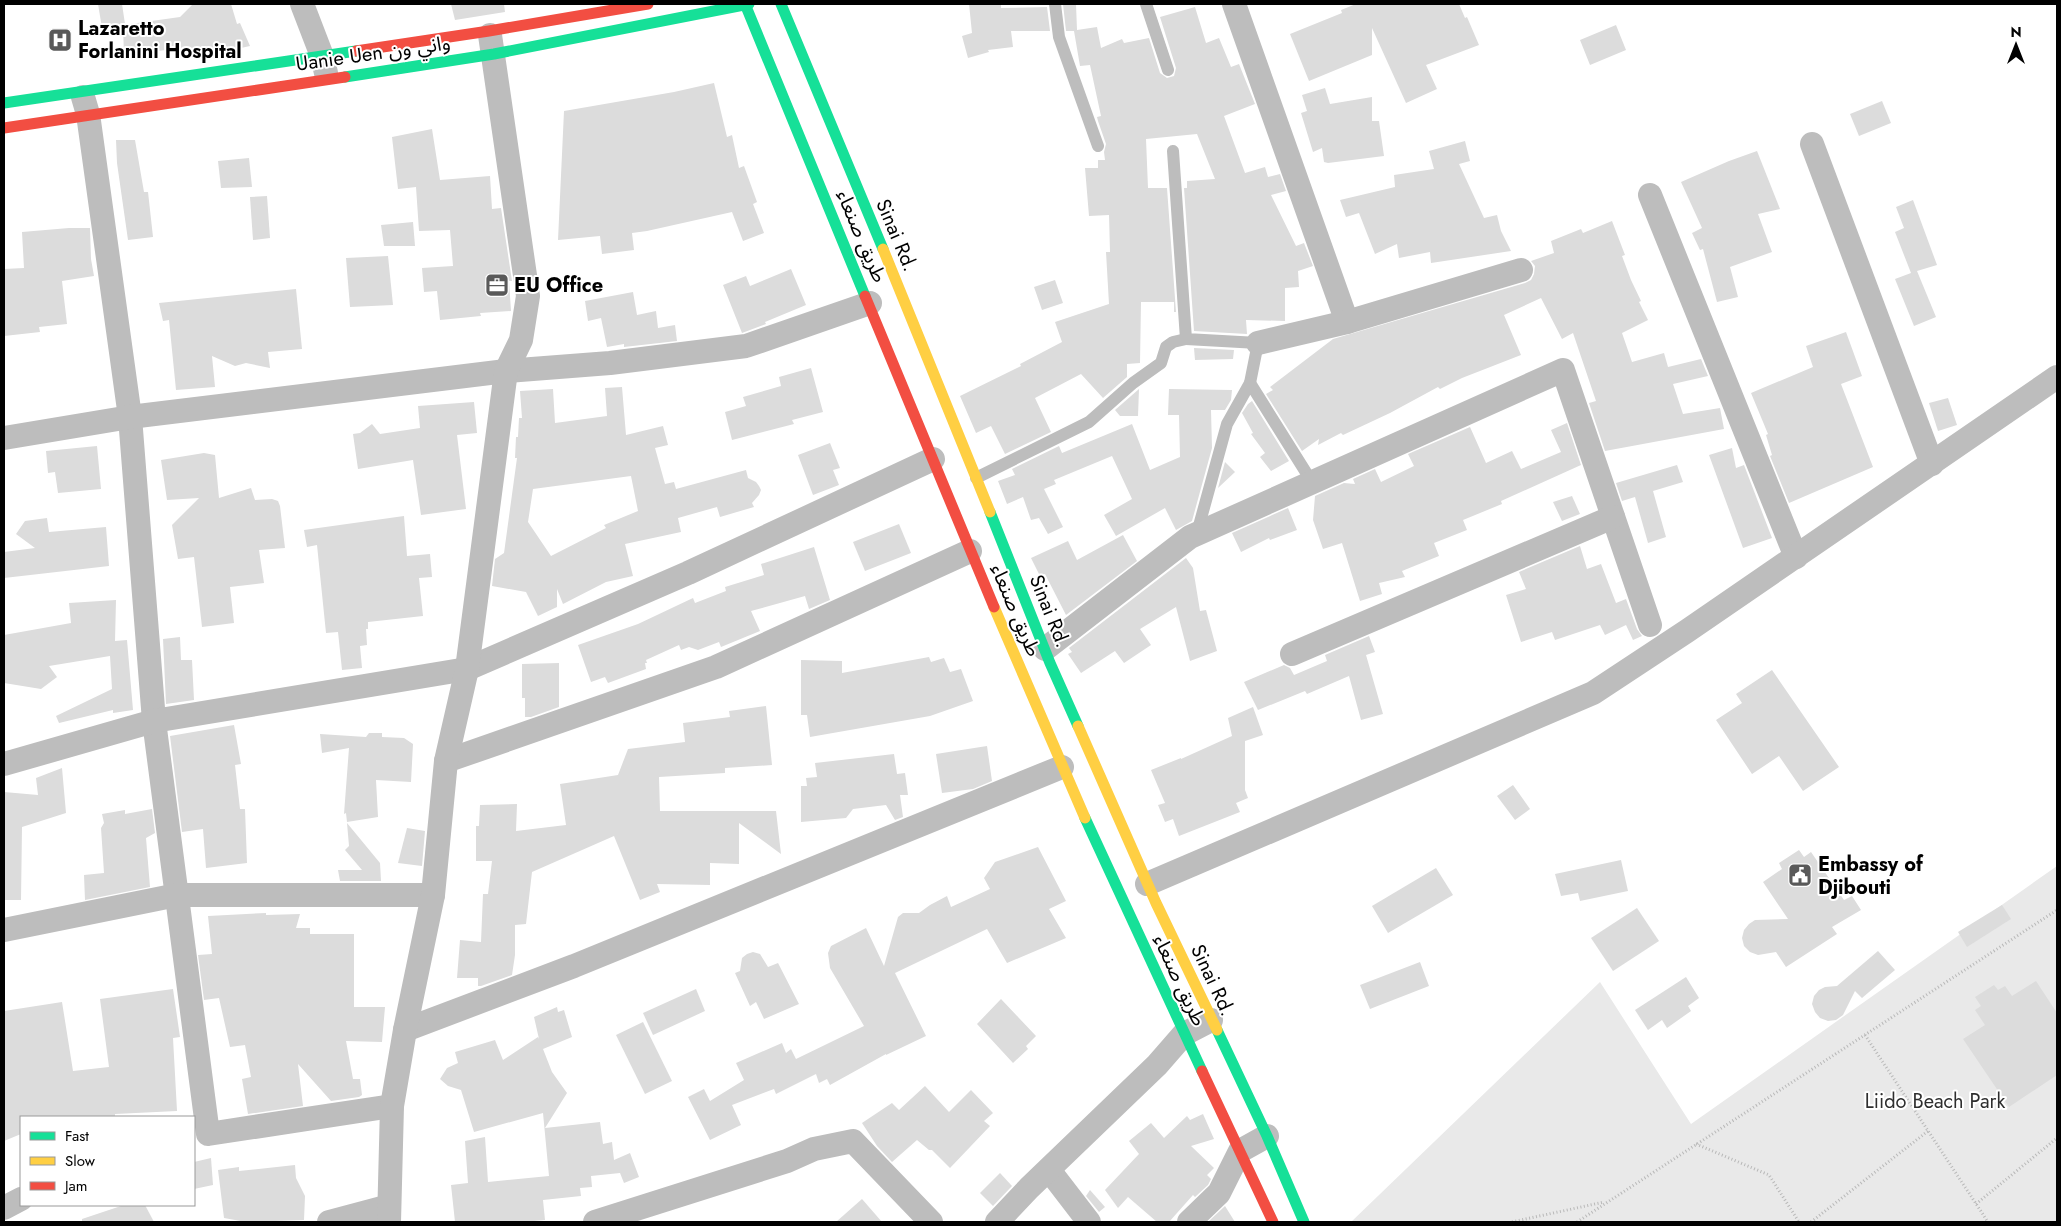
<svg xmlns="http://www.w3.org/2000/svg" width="2061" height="1226" viewBox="0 0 2061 1226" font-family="Jost,'Noto Sans Arabic',sans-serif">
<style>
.green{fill:#e9e9e9}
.building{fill:#dcdcdc;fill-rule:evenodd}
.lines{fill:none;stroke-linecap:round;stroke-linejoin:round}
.path{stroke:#b8b8b8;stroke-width:3;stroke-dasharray:1 2.5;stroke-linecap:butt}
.lane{stroke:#bdbdbd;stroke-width:12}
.street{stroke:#bdbdbd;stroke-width:24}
.fast{stroke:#16e098;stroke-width:11}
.slow{stroke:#ffcf43;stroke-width:11}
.jam{stroke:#f24e42;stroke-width:11}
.labels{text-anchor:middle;stroke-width:4;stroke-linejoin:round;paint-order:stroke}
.poi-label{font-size:20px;font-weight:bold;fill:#000;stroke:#fff;text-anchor:start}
.street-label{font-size:20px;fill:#000;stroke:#fff}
.park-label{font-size:20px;fill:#2e2e2e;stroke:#fff}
</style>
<rect width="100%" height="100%" fill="#fff"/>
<!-- green -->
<polygon class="green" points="2057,866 2057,1222 1351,1222 1600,982 1691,1124"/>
<!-- building -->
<g class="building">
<polygon points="98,4 122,4 125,24 102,28"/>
<polygon points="193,4 231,4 237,24 240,23 250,46 218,53 218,51 183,55 182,48 150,52 150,55 124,56 123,25 180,17"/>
<polygon points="451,4 504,4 505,12 455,20"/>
<polygon points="969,4 1001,4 1001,8 1047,7 1050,31 1011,31 1013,47 988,50 989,52 968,58 962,36 972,33"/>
<polygon points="1063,4 1076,4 1077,30 1097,27 1101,48 1122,39 1124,43 1149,38 1160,73 1167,78 1174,76 1176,68 1160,17 1195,7 1206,43 1219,38 1231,67 1239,64 1255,104 1224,116 1245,173 1265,167 1268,177 1280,174 1286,191 1271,195 1296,246 1304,243 1313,266 1298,271 1299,287 1285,288 1285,321 1246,320 1247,334 1194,331 1184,188 1187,188 1187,181 1215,179 1197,134 1146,139 1148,188 1167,188 1176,312 1174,312 1174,302 1141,302 1140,363 1127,364 1127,377 1103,398 1081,374 1035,398 1051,432 1005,454 991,426 976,433 960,396 1021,366 1020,364 1062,342 1055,322 1109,304 1106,252 1110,252 1109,215 1089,216 1085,168 1098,168 1098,160 1105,160 1104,152 1106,144 1098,121 1097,117 1101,116 1090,65 1080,66 1074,31 1066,31"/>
<polygon points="1356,4 1459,4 1465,18 1467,17 1479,45 1426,65 1437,89 1406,103 1372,28 1372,55 1309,81 1290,34 1342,13 1341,10"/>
<polygon points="1616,25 1626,50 1590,65 1580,40"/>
<polygon points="714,83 727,137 732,135 739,168 744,166 757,202 753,204 764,233 743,241 732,212 647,231 632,233 634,250 602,254 600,236 558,240 564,111 674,92"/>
<polygon points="1325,88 1330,104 1372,97 1372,121 1379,121 1384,156 1328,163 1324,162 1322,148 1313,152 1301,113 1307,111 1302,95"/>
<polygon points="1882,101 1891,123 1859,136 1850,114"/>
<polygon points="432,129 440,180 490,176 492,209 501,208 512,281 509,281 511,311 480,313 481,316 440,320 437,291 424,292 422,268 453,266 450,230 419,231 416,187 398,189 392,137"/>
<polygon points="116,140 135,140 144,192 148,192 153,237 128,240 117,163"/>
<polygon points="1465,141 1470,161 1459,164 1484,218 1497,215 1501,231 1511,251 1431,263 1430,252 1399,258 1397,244 1375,254 1359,213 1346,217 1340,200 1395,187 1394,175 1434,169 1429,151"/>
<polygon points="1757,151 1780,209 1758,214 1772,252 1730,267 1738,297 1717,302 1703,249 1700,250 1692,233 1702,228 1681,182 1729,161"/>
<polygon points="249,158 252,187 221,188 218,161"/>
<polygon points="267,196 270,238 253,240 250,197"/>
<polygon points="1913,200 1937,265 1917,271 1936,317 1914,326 1895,279 1911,273 1895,232 1904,228 1896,207"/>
<polygon points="1612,221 1625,255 1622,256 1631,280 1641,301 1639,302 1648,320 1622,333 1632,362 1664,353 1668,367 1701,359 1708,376 1673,384 1683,414 1720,408 1724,429 1605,451 1589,403 1596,401 1573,333 1562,339 1541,298 1504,315 1521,355 1462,378 1440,389 1438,387 1390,413 1343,435 1341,433 1318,445 1319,439 1302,451 1266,394 1273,390 1270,387 1333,339 1525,283 1531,280 1534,274 1535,266 1531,261 1554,253 1551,241 1581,229 1583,233"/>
<polygon points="413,222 415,246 384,246 381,225"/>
<polygon points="69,228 90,228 91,259 94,276 62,281 67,324 39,327 40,332 4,336 4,269 24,268 22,232"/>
<polygon points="388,256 393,305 350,307 346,258"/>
<polygon points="791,269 806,305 765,322 766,324 742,333 723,285 746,276 750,286"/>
<polygon points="1055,280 1063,303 1042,310 1034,287"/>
<polygon points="296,289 302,349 268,352 270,368 246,363 235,366 212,356 215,387 176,390 169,320 163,321 159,303"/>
<polygon points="633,292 637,315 656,311 658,328 675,325 677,341 624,347 624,344 607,347 601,318 588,321 585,301"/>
<polygon points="1846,332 1862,376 1841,384 1873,467 1789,503 1770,456 1772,455 1766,435 1768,434 1751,393 1813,367 1806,346"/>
<polygon points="1194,348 1234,350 1233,359 1195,360"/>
<polygon points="811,368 823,412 792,420 794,424 732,440 725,412 746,406 743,397 781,386 779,377"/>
<path d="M 622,387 L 626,435 L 663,426 L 668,445 L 655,448 L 665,484 L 674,482 L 676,489 L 746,470 L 748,478 L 756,482 L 759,486 L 761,490 L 759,495 L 752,503 L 754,507 L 720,517 L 717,507 L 678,518 L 681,532 L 625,544 L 633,576 L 606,582 L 563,604 L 557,589 L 557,607 L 538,616 L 526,592 L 492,586 L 495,559 L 504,553 L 517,458 L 515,458 L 516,437 L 518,437 L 519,418 L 522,418 L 520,391 L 553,389 L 555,423 L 607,416 L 605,388 ZM 631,476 L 638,511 L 604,525 L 606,528 L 551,556 L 528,522 L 533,489 Z"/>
<polygon points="1139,389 1138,416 1120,416 1115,410"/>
<polygon points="1169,389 1232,390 1231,400 1225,410 1211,410 1212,448 1192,521 1176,530 1165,508 1116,536 1104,515 1132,499 1112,456 1054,480 1056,484 1044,489 1063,527 1048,534 1039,518 1031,520 1023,497 1007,504 998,481 1015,475 1012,469 1059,446 1062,453 1132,424 1150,470 1180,457 1179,415 1168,415"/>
<polygon points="1948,398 1957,425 1938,431 1929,403"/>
<polygon points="1252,401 1289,461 1271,471 1260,457 1265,453 1251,434 1253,433 1242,413 1248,404"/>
<polygon points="474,402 477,433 457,435 466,509 421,515 413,460 358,469 353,434 360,433 372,424 380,434 420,428 418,406"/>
<polygon points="1567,423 1581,465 1501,501 1502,504 1463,520 1467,530 1434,543 1439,556 1402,571 1405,577 1379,583 1382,594 1360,601 1342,543 1323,549 1313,520 1315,496 1344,483 1355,484 1353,479 1375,469 1381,482 1414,466 1408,454 1470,427 1486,463 1512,451 1521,469 1561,452 1551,430"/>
<polygon points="830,443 840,468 833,470 839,485 813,495 798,455"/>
<polygon points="97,446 101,489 58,493 55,472 48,473 46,451"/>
<polygon points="1732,448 1736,468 1744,465 1772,538 1743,548 1709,455"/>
<polygon points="204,453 215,455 219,498 251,488 255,500 272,499 278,501 280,506 285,548 259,550 264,583 230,587 234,623 202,627 194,557 178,559 172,525 199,498 167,500 161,460"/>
<polygon points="1225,462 1235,472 1218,488"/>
<polygon points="1677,465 1683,482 1653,491 1666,537 1648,543 1635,497 1622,501 1616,483"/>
<polygon points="1572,496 1580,514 1562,521 1553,502"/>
<polygon points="1288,508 1297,530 1270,540 1269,538 1241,552 1232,533"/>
<polygon points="404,516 407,556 430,554 432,577 419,578 423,616 368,622 368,629 366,629 367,645 360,646 362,668 342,670 338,632 326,633 317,545 307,547 304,530"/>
<polygon points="47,518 49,532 106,527 109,566 4,578 4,552 35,548 16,534 25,521"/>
<polygon points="899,524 911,553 865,571 853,542"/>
<polygon points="1123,535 1137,561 1066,615 1045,574 1040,576 1031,558 1068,541 1077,560"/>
<polygon points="1580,546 1587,569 1601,564 1616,603 1626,599 1637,629 1642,636 1633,640 1626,625 1605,635 1600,625 1555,640 1552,632 1521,642 1506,595 1526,589 1519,572"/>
<polygon points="814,547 830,600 809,609 805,596 751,611 760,631 721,647 719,642 698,650 689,647 681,650 679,645 646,660 647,663 645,663 646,669 608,683 605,677 591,682 578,645 638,624 693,598 695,603 726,591 725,587 764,575 761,564"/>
<polygon points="1186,558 1193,568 1200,611 1206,610 1217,651 1190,661 1176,607 1140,629 1151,645 1124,663 1115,651 1081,673 1068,654 1072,652 1069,648"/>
<polygon points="116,600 115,641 127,640 133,710 113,713 113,710 59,723 56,716 112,689 110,656 49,666 57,677 41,689 4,683 4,635 71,623 69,603"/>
<polygon points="1369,636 1375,652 1366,655 1383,714 1361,720 1349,676 1307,694 1305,691 1258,710 1244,682 1284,665 1290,668 1294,675 1327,661 1325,655"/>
<polygon points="180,637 181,660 192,660 194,700 166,704 163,639"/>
<polygon points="929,657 931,662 944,658 950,672 961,669 973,701 930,716 810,737 807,715 801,715 801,660 842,661 842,673"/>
<polygon points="559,663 559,707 531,717 525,717 525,698 522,698 522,664"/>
<polygon points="1772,670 1839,767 1803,791 1779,756 1752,774 1716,720 1742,703 1736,694"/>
<polygon points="766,706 772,765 725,768 725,773 659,777 660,811 776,811 781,854 739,823 739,864 710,863 710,885 657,884 660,892 640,900 614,836 532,872 526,924 515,925 515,955 512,975 481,986 478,986 478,978 457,978 460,940 481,942 483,894 488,894 492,861 476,861 476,826 479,826 480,805 517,804 516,831 566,825 560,784 618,775 628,749 685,742 683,723 730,717 729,711"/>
<polygon points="1253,707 1263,735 1245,741 1245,790 1248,798 1236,803 1240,812 1179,836 1173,819 1165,822 1158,805 1165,803 1151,770 1181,758 1181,759 1232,736 1228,718"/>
<polygon points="234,725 241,764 235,765 240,809 245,809 247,863 206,868 203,829 182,832 170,736"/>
<polygon points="369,733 382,733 382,737 404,738 413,744 411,782 376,780 378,817 347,822 346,813 344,814 349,748 322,753 320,734 366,737"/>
<polygon points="987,746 992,781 973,789 942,793 936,754"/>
<polygon points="894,754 897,774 905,773 908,795 900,795 903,817 895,820 886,805 853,809 846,818 801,822 801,786 807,786 806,778 817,777 815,763"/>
<polygon points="62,768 66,813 22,827 21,900 4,900 4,792 38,795 36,778"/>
<polygon points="1513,785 1530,809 1515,820 1497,796"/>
<polygon points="152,809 155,833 146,838 150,887 85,900 84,875 104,873 101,828 104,823 102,814 125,810 125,814"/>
<polygon points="347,823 380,863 381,881 340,881 338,870 362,870 345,850 349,846"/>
<polygon points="407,828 425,831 422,866 398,863"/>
<polygon points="1038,847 1066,901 1049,909 1066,938 1007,963 987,929 895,973 926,1036 886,1055 886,1054 830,1085 827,1079 819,1083 816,1074 776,1094 774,1089 732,1105 741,1125 710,1140 688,1097 704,1089 710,1101 744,1080 736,1063 782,1043 786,1053 791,1049 796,1059 864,1026 830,968 828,953 831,946 866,928 884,966 898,917 903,913 919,913 930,905 947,896 951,907 990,889 984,878 995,862"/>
<polygon points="1799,850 1804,857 1811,852 1844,900 1852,896 1861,910 1832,927 1837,934 1786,967 1776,952 1758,955 1750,952 1744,946 1742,938 1744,930 1749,924 1755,920 1788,919 1763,882 1782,869 1779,863"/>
<polygon points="1621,860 1628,891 1580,901 1578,893 1561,896 1555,874"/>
<polygon points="1436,868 1453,895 1388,933 1372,906"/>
<polygon points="2002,905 2011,919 1967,947 1958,932"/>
<polygon points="1637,908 1659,941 1613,971 1591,938"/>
<polygon points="266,913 266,915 300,914 296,928 310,928 310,934 354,934 354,1007 385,1007 382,1042 346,1041 353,1079 360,1079 362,1095 359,1097 331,1101 298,1064 303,1106 248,1114 242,1079 251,1077 245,1045 230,1047 219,998 204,1000 198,955 212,954 208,916"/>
<polygon points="1878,951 1895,970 1862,998 1855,991 1843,1015 1836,1020 1828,1021 1820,1018 1815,1012 1812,1004 1814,996 1819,990 1825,987 1837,986"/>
<polygon points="753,952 760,954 768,967 778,963 799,1004 764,1019 756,1002 750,1006 735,973 740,971 742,958 747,954"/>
<polygon points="1420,962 1429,986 1370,1009 1360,985"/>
<polygon points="1686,977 1699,998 1688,1006 1691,1011 1667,1028 1662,1020 1648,1030 1635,1010"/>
<polygon points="2036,981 2057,1013 2057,1075 2009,1107 1963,1039 1985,1025 1975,1010 1981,1006 1975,997 1994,985 1998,990 2005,986 2012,996"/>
<polygon points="173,989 180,1037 173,1038 177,1111 115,1114 115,1117 21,1117 21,1134 4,1141 4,1011 62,1002 73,1071 109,1067 100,999"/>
<polygon points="696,989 705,1011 653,1035 643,1013"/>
<polygon points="1001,999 1036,1036 1026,1046 1028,1049 1013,1063 977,1024"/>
<polygon points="557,1007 558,1012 564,1010 572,1037 543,1049 552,1072 567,1093 545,1128 600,1122 603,1144 612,1142 614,1160 630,1153 639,1177 624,1183 620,1173 591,1176 592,1187 580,1188 581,1196 543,1200 545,1220 523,1222 455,1222 451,1185 468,1183 465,1141 485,1137 488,1182 549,1176 543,1113 474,1132 461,1090 448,1086 440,1079 447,1068 458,1063 455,1052 495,1040 503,1060 538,1037 539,1039 534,1017"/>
<polygon points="643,1022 672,1081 645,1094 616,1035"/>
<polygon points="925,1086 949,1112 971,1090 993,1113 984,1121 990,1126 950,1168 932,1150 929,1150 917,1140 892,1162 877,1146 862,1123 892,1103 899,1110"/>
<polygon points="1203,1114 1214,1139 1191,1146 1214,1168 1207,1175 1211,1179 1208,1185 1195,1197 1193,1195 1169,1222 1157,1222 1128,1197 1118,1208 1105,1190 1139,1154 1129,1141 1151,1123 1164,1138 1187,1116 1190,1120"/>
<polygon points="211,1158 213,1185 194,1189 194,1162"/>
<polygon points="295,1165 296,1178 305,1196 304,1220 246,1222 224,1218 218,1170 239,1167 239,1171"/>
<polygon points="1000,1173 1012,1186 993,1206 980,1193"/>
<polygon points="1090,1190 1105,1207 1099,1212 1086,1196"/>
<polygon points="862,1199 882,1222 836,1222"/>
<polygon points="124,1205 145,1205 154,1222 82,1222 82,1219"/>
<polygon points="1225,1206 1235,1222 1210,1222 1209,1221"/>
</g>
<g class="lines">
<!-- path -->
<g class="path">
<polyline points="1865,1035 1988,1222"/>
<polyline points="1696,1144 1769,1175 1799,1222"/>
<polyline points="1976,1204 2057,1138"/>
<polyline points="1512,1222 1604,1202"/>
<polyline points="1577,1222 2057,910"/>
<polyline points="1811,1222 1928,1131"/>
</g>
<!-- lane -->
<g class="lane">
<polyline points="1055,4 1059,37 1098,146"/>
<polyline points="1146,4 1168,70"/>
<polyline points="1173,151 1186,339 1258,343 1250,383"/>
<polyline points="976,478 1089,422 1133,383 1161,363 1166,347 1173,342 1186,339"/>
<polyline points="1197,533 1227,424 1250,383 1312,482"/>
</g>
<!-- street -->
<g class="street">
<polyline points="302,4 322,56 326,73"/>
<polyline points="1234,4 1347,322"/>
<polyline points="83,97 88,114 130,417 154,721 208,1134 392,1106"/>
<polyline points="1812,144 1932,464"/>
<polyline points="1650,195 1796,557"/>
<polyline points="1258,343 1347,322 1521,270"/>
<polyline points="4,438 130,417 506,371 610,363 746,346 870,303"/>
<polyline points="1045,649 1190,537 1563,370 1650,625"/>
<polyline points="1292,654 1613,517"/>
<polyline points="446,761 716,667 970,551"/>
<polyline points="4,764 154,721 467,669 688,573 933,459"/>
<polyline points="1147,884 1593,693 1687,631 2057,377"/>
<polyline points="4,930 177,895 433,895"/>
<polyline points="405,1030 574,966 1062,767"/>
<polyline points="1049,1170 1089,1222"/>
<polyline points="4,1208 21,1199"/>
<polyline points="329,1222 389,1206"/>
<polyline points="389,1222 392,1106 405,1030 433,895 446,761 467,669 506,371 521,340 528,296 490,35"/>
<polyline points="595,1222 787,1161 814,1149 853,1141 931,1222"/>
<polyline points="997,1222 1029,1188 1157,1065 1184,1034 1211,1020"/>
<polyline points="1189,1222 1219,1193 1240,1151 1267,1136"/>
</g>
<!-- fast -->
<g class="fast">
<polyline points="745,4 865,296"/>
<polyline points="781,4 883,249"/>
<polyline points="345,77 494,54 749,4"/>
<polyline points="4,103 356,51"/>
<polyline points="990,512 1050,663 1078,726"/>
<polyline points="1085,818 1202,1071"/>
<polyline points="1217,1030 1267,1136 1304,1222"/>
</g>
<!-- slow -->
<g class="slow">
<polyline points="883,249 990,512"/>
<polyline points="994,607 1085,818"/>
<polyline points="1078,726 1156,903 1217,1030"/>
</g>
<!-- jam -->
<g class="jam">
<polyline points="356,51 489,31 648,4"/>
<polyline points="4,128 345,77"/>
<polyline points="865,296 994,607"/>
<polyline points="1202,1071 1273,1222"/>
</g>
</g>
<!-- icons -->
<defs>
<g id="hospital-square" transform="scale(1.25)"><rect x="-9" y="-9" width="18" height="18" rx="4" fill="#595959" stroke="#fff"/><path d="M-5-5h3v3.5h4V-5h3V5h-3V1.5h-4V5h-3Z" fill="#fff"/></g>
<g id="office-square" transform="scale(1.25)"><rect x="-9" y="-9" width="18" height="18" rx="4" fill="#595959" stroke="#fff"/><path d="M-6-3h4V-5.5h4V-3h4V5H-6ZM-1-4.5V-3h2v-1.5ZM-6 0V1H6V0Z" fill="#fff"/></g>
<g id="civic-square" transform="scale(1.25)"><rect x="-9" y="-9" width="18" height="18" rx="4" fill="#595959" stroke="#fff"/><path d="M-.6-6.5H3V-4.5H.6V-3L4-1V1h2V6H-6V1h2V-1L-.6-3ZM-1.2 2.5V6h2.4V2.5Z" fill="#fff"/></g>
</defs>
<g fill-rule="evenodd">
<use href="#hospital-square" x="60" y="40"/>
<use href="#office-square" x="497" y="285"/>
<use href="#civic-square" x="1800" y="875"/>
</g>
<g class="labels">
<!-- poi labels -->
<g class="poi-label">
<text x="78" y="35">Lazaretto<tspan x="78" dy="23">Forlanini Hospital</tspan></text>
<text x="514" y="292">EU Office</text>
<text x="1818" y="871">Embassy of<tspan x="1818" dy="23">Djibouti</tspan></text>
</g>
<!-- street labels -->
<g class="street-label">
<text transform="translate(373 53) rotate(-8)" y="7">Uanie Uen واني ون</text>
<text transform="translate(897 235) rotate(67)" y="7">Sinai Rd.</text>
<text transform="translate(862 236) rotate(67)" y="7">طريق صنعاء</text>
<text transform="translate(1016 610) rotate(67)" y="7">طريق صنعاء</text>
<text transform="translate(1050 611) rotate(68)" y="7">Sinai Rd.</text>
<text transform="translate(1180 980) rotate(65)" y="7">طريق صنعاء</text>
<text transform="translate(1213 980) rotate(65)" y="7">Sinai Rd.</text>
</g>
<!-- park labels -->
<g class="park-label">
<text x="1935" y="1108">Liido Beach Park</text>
</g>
</g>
<!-- border -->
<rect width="2061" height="1226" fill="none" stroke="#000000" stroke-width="10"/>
<!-- legend -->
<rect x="20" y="1116" width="175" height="90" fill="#ffffff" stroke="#999999"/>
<rect x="30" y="1132" width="25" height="8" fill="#16e098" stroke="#999999"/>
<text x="65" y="1141" font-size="15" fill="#000000">Fast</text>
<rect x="30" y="1157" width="25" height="8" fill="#ffcf43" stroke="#999999"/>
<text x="65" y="1166" font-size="15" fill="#000000">Slow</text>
<rect x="30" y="1182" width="25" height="8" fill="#f24e42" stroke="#999999"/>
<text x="65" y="1191" font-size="15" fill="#000000">Jam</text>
<!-- north arrow -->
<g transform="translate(2016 45)" stroke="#ffffff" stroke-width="4" paint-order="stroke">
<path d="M0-4L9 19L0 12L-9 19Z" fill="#000000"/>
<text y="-8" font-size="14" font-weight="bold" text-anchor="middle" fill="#000000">N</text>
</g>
</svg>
